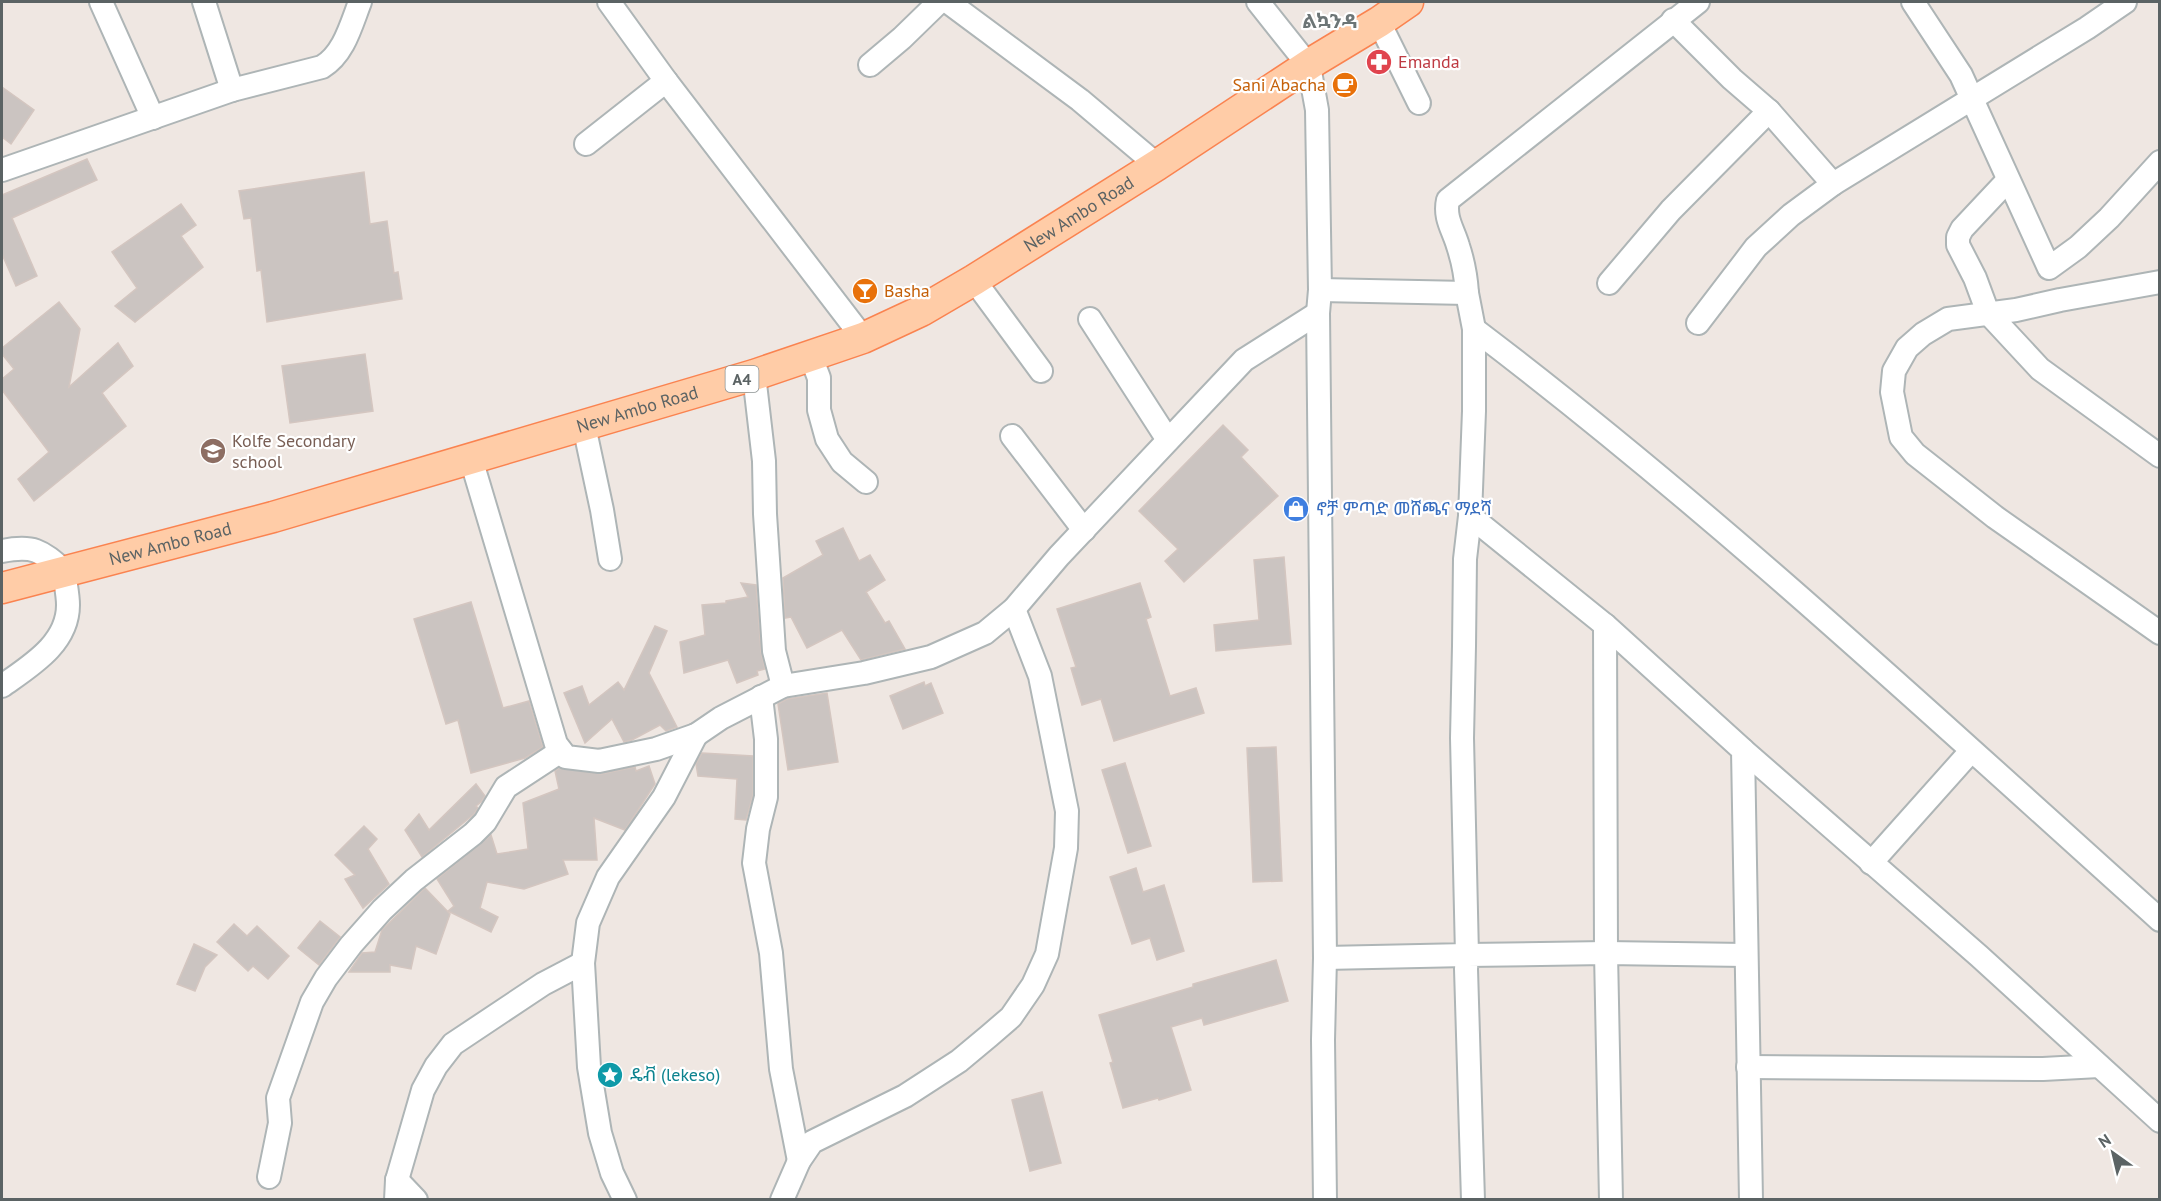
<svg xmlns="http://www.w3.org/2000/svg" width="2161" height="1201" viewBox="0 0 2161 1201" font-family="'PT Sans','Noto Sans Ethiopic',sans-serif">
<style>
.building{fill:#cbc4c1;stroke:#d4c6c0;stroke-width:1.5}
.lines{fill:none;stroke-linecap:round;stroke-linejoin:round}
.minor-casing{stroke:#aeb5b6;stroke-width:26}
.major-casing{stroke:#fa8350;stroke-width:33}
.minor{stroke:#fff;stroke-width:22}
.major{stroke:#ffcca7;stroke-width:30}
.labels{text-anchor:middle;stroke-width:4.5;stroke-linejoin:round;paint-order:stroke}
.shield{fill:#fff;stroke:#8c9292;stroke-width:1.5}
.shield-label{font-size:16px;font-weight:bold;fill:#5b6364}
.health-label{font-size:18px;fill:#be3a42;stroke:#fff;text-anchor:start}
.food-label{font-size:18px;fill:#c56008;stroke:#fff;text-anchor:end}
.street-label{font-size:18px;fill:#5b6364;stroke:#fff}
.education-label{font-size:18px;fill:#785e54;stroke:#fff;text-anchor:start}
.shop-label{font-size:18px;fill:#366cbe;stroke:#fff;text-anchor:start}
.culture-label{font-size:18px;fill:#0d838f;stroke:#fff;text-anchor:start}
.neighbourhood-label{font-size:20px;font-weight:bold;fill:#6c7576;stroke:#fff}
</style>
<rect width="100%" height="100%" fill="#efe7e2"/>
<!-- building -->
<g class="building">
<polygon points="2,87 34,110 11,144 2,137"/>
<polygon points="87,159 97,180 12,218 37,276 16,286 2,254 2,195"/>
<polygon points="364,172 370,224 387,221 394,273 398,272 402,299 267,322 261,270 257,271 251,218 244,219 239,191"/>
<polygon points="181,204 196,225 181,236 203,267 135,322 115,306 137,288 112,252"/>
<polygon points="59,302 80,329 69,387 118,343 133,366 102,393 126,426 34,501 18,479 49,452 2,390 2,379 14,369 2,354 2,348"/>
<polygon points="365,354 373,411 290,423 282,366"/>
<polygon points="1223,425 1248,450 1241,457 1278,496 1184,582 1165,561 1178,549 1139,511"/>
<polygon points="843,528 859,561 870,555 885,580 866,592 885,623 889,621 905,649 861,660 842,630 807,648 791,617 785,618 783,578 823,555 816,541"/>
<polygon points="1284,557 1291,644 1216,651 1214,625 1259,620 1254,560"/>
<polygon points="741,583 756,585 761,652 765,669 757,671 758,675 737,683 728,660 684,673 680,642 705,635 702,605 726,603 726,601 748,597"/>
<polygon points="1140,583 1151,617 1146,619 1170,696 1196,688 1204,713 1114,741 1101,699 1082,705 1071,668 1076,667 1057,609"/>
<polygon points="471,602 503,708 529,701 543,747 525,758 471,773 458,720 446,724 414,619"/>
<polygon points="655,626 667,631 649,673 677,727 666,731 660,725 632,740 624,742 612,719 585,743 564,693 582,686 589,705 618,682 624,690"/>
<polygon points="924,682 925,686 931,683 943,713 903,729 890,696"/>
<polygon points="827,693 838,762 788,770 778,704 787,699"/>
<polygon points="1276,747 1282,881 1253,882 1247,748"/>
<polygon points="702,753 753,756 753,795 746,820 735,819 737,779 698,776 696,764"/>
<polygon points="1125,763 1151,846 1128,853 1102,770"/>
<polygon points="649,766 655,784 625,830 594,818 597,860 563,860 568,874 524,889 487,882 480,908 498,917 491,932 448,911 454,906 437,879 491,835 497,854 528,849 523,803 559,789 555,771 559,768 601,774 635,767 636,771"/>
<polygon points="476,784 485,796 481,802 476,806 478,808 474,814 422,857 405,830 419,814 429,830"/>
<polygon points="364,826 377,839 368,849 389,884 363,908 345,879 355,875 335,855"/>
<polygon points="1136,868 1143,892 1164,885 1184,951 1157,960 1150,938 1132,944 1110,877"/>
<polygon points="425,888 450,914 436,954 416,946 411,969 390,965 390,972 349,972 362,953 375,952 382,930"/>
<polygon points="320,921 340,937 319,965 298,948"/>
<polygon points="234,924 247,936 257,926 289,956 268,979 253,966 248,971 217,942"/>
<polygon points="194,944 217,955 205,967 195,991 177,984"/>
<polygon points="1276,960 1288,1001 1204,1025 1202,1018 1171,1027 1191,1090 1159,1100 1158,1098 1123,1108 1110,1063 1113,1062 1099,1015 1193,987 1193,984"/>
<polygon points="1042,1092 1061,1163 1030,1171 1012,1100"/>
</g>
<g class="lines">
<!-- minor casing -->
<g class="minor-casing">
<g id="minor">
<polyline points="101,2 153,118"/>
<polyline points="204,2 232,90"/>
<polyline points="609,2 666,81 863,338"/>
<polyline points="948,2 1080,100 1157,165"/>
<polyline points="1258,2 1309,66 1317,110 1320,290 1318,313 1325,958 1323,1040 1325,1200"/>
<polyline points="1913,2 1961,75 2049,268 2078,247 2109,218 2160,162"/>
<polyline points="1673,20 1732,79 1769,111 1833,184"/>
<polyline points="1379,22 1419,103"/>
<polyline points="870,65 902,38 939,2"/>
<polyline points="586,144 666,81"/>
<path d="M 2,170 L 232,90 L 322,67 C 344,54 351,25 360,2"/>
<polyline points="2008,180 1962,229 1958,237 1958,245 1975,278 1988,313 2040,369 2160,456"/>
<polyline points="974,280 1041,371"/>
<polyline points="2160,282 2060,300 2016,310 1948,319 1923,334 1907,348 1894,371 1892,392 1901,437 1915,454 1995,517 2160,633"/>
<polyline points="1609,283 1671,210 1769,111"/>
<path d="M 1320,290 L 1467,293 C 1466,277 1463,261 1458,246 C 1453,229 1444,218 1448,200 L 1698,2"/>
<polyline points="1090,319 1168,440"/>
<polyline points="1698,323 1756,247 1791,215 1833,184 2087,28 2125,2"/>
<path d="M 1474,329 C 1714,511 1935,718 2160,920"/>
<polyline points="811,357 819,378 819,410 827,439 842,462 866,482"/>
<polyline points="754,375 764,461 765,514 774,651 783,686"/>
<polyline points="584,426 602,510 610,559"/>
<polyline points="1012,436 1084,530"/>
<polyline points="471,459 556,744 566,757 599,761 656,749 696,735 721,718 783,686 864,673 931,657 985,633 1014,609 1059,556 1244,360 1318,313"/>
<polyline points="1470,516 1605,625 1743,750 1751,1200"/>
<path d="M 2,551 C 33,545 41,550 64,571 C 65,582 68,594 68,605 C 68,644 30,666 2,686"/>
<polyline points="1605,625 1606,953 1611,1200"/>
<polyline points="761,697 766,739 766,797 758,829 754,863 771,953 781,1069 799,1161"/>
<polyline points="1743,750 1979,956 2160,1121"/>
<polyline points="1871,863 1971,751"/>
<polyline points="1325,958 1467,955 1462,738 1464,646 1465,559 1470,516 1474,411 1474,329 1467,293"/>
<polyline points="1748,1067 2043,1069 2099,1066"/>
<polyline points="269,1177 280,1123 278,1098 312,1002 326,978 351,945 382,910 414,880 473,834 485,822 506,787 561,751"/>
<polyline points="397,1180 416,1200"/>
<polyline points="396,1200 397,1180 423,1090 436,1066 453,1044 543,984 583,963"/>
<polyline points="625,1200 612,1173 600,1133 589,1067 583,963 588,923 608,877 664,797 696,735"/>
<polyline points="782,1200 799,1161 812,1142 905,1096 959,1061 989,1036 1011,1017 1033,985 1047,954 1066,848 1067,811 1040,676 1014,609"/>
<polyline points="1473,1200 1466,969 1467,955 1606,953 1746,955"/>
</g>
</g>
<!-- major casing -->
<g class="major-casing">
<g id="major">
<path id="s1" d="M 2,588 L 273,517 L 754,375 L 863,338 L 921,311 L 974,280 L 1157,165 L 1316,60 L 1379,22 L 1408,2"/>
</g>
</g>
<!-- minor -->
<use href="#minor" class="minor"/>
<!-- major -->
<use href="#major" class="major"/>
</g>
<!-- icons -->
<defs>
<g id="pharmacy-disc" transform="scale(1.35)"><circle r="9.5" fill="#e0444e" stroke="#fff"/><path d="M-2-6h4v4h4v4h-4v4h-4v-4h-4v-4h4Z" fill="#fff"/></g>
<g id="cafe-disc" transform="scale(1.35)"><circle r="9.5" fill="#e8710a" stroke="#fff"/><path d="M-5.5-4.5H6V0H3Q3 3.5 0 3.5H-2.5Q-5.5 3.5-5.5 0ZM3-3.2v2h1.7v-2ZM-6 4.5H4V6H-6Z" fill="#fff"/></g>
<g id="bar-disc" transform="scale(1.35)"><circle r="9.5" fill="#e8710a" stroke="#fff"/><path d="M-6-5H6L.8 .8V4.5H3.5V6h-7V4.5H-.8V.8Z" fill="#fff"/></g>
<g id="school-disc" transform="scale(1.35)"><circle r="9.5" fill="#8d6e63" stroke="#fff"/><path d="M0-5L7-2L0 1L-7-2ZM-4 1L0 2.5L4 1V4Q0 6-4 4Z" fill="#fff"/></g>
<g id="shop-disc" transform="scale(1.35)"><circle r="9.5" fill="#3f7fe0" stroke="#fff"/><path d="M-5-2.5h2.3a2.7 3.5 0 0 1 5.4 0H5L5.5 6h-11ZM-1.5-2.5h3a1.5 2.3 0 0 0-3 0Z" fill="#fff"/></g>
<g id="sight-disc" transform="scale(1.35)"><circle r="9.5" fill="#0f9aa8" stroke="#fff"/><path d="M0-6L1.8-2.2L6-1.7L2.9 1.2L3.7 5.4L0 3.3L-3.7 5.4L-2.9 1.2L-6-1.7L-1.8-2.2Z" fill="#fff"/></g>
</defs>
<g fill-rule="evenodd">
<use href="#pharmacy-disc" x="1379" y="62"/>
<use href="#cafe-disc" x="1345" y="85"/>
<use href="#bar-disc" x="865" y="291"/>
<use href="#school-disc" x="213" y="451"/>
<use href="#shop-disc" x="1296" y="509"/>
<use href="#sight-disc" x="610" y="1075"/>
</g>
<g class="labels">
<!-- shield labels -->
<rect class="shield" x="725.5" y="366" width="33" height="26" rx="4.5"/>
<g class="shield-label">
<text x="742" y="385">A4</text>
</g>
<!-- health labels -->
<g class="health-label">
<text x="1398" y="68">Emanda</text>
</g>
<!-- food labels -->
<g class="food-label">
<text x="1326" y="91">Sani Abacha</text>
<text x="884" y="297" text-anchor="start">Basha</text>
</g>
<!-- street labels -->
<g class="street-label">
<text dy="6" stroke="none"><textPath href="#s1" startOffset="1146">New Ambo Road</textPath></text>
<text dy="6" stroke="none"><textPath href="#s1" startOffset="660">New Ambo Road</textPath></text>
<text dy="6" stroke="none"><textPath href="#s1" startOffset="174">New Ambo Road</textPath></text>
</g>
<!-- education labels -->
<g class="education-label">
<text x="232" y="447">Kolfe Secondary<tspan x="232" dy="21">school</tspan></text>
</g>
<!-- shop labels -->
<g class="shop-label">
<text x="1316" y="515">ኖቻ ምጣድ መሸጫና ማደሻ</text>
</g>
<!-- culture labels -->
<g class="culture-label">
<text x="630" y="1081">ዴቭ (lekeso)</text>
</g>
<!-- neighbourhood labels -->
<g class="neighbourhood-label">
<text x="1330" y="28">ልኳንዳ</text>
</g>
</g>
<!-- border -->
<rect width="2161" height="1201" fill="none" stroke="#5b6364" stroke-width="6"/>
<!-- north arrow -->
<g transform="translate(2113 1153) rotate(326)" stroke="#ffffff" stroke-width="4.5" paint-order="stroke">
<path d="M0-4.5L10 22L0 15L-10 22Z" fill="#5b6364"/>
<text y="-9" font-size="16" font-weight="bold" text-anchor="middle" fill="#5b6364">N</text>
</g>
</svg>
